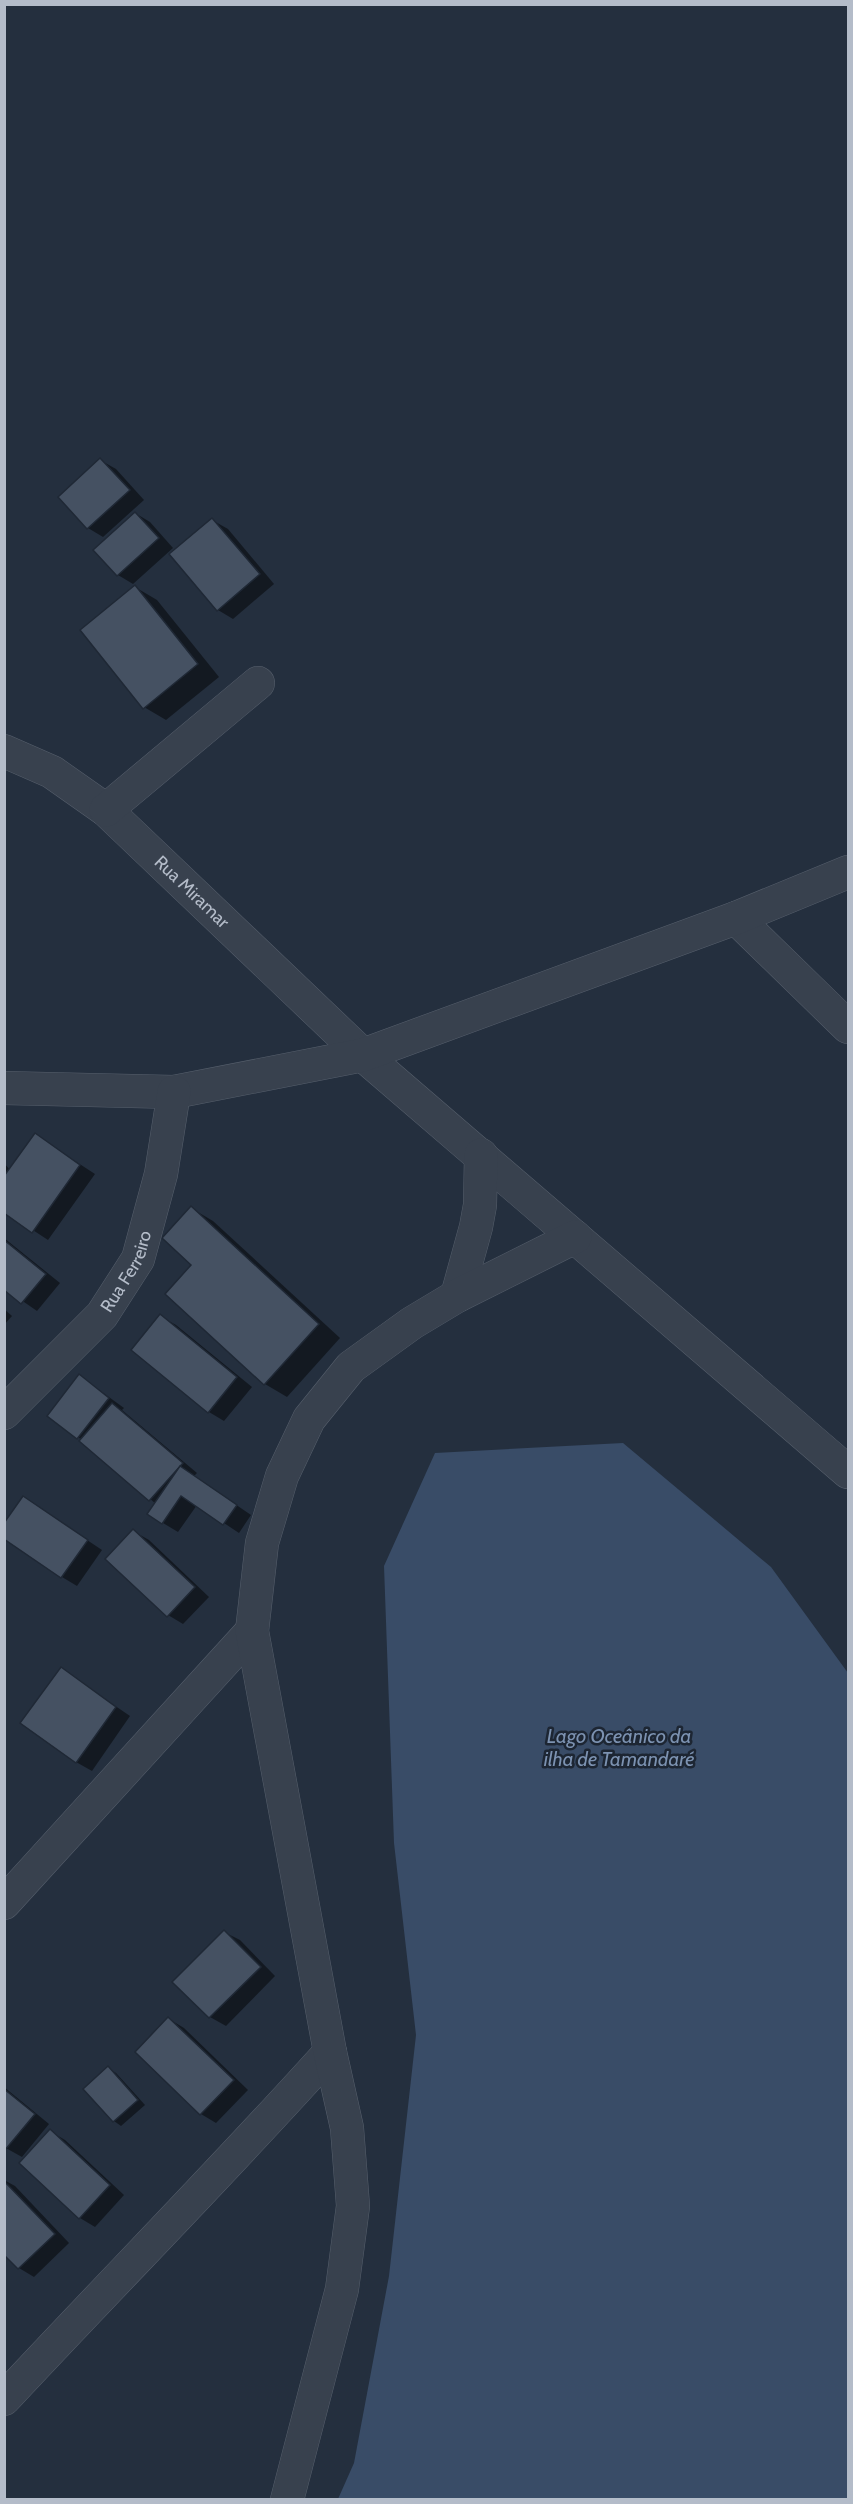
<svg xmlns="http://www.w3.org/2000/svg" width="853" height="2504" viewBox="0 0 853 2504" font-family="Cabin,sans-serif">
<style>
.water{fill:#394c67}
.shadow{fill:#0007}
.building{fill:#455162;stroke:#1f2835;stroke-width:1.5}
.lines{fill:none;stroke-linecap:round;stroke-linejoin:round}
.minor-casing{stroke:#565f6c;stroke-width:34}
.minor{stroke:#38414e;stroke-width:33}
.labels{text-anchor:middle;stroke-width:5;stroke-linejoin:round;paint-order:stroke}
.street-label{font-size:18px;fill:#b4bcc9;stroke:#1d2633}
.water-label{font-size:20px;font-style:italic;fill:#7c92b1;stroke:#1d2633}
</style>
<rect width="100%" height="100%" fill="#242f3e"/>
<!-- water -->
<polygon class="water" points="623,1443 771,1567 848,1673 848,2499 338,2499 354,2463 389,2276 416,2035 394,1843 384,1566 435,1453"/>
<!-- shadow -->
<g class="shadow">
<polygon points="100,460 116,469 144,500 103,537 88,528 60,497"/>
<polygon points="135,513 150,522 173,548 133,584 118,575 95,550"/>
<polygon points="212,520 228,529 274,584 233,619 218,610"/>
<polygon points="135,587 157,600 219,677 166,720 144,707"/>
<polygon points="35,1135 95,1174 48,1240 4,1211 4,1163 10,1170"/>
<polygon points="191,1208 213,1221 340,1338 287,1397 265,1384 193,1265"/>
<polygon points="4,1238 60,1283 37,1311 4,1288"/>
<polygon points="4,1309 12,1316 4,1325"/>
<polygon points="160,1316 176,1325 252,1387 224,1421 209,1412 133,1350"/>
<polygon points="80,1376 124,1408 122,1410 197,1473 194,1476 251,1515 239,1533 197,1505 178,1532 163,1523 149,1513 156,1504 82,1440 49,1416"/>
<polygon points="24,1498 102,1550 77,1586 62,1577"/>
<polygon points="133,1531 149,1540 209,1597 183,1624 168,1615"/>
<polygon points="61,1669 130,1716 92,1771 76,1762"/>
<polygon points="224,1932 240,1940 275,1976 226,2026 210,2017 175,1982"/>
<polygon points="169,2019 184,2028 248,2090 216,2123 201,2114"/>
<polygon points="108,2068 116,2073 145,2105 121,2126 114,2121 86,2089"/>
<polygon points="4,2087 49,2124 22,2157 4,2147"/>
<polygon points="50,2131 65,2140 124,2195 95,2227 80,2218"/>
<polygon points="4,2180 15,2186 69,2243 34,2277 19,2268 4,2253"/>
</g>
<!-- building -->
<g class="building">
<polygon points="100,458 130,490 87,529 58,497"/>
<polygon points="135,512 159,538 117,576 93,550"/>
<polygon points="212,518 260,574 217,611 169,554"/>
<polygon points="135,585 198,664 143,709 80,630"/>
<polygon points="35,1133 80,1165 32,1233 4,1213 4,1176"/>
<polygon points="191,1206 319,1324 264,1385 165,1294 191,1265 162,1238"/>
<polygon points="4,1240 46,1274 21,1304 4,1290"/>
<polygon points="160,1314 237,1377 208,1413 131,1350"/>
<polygon points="79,1374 109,1398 77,1439 47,1416"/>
<polygon points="112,1403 183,1463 149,1501 79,1441"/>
<polygon points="180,1466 237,1505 223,1525 181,1496 162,1524 147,1514"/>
<polygon points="23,1496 88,1540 61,1578 4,1539 4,1523"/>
<polygon points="133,1529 195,1587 167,1617 105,1559"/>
<polygon points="61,1667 116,1707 76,1763 20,1723"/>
<polygon points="224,1930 261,1967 209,2018 172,1982"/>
<polygon points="168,2017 234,2080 200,2115 135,2052"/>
<polygon points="108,2066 138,2100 113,2122 83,2089"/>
<polygon points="4,2089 35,2114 5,2150 4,2149"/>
<polygon points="50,2129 110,2185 79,2219 19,2163"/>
<polygon points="4,2181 55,2234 18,2269 4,2255"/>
</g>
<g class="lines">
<!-- minor casing -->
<g class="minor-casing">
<g id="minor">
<path id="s1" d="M 4,751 L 52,772 L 106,810 L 363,1055 L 848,1472"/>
<polyline points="106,810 258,683"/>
<polyline points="736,918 848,1027"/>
<polyline points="4,1088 174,1092 363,1055 736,918 848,872"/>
<polyline points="457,1296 476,1227 480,1205 481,1155"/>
<path id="s2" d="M 4,1413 L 102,1315 L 138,1259 L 161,1174 L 174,1092"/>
<polyline points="4,1903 252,1631"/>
<path d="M 4,2399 C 112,2283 224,2170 330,2052"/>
<polyline points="287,2500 342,2289 353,2206 347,2128 330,2052 252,1631 262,1543 282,1476 309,1419 351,1367 412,1323 457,1296 575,1237"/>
</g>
</g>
<!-- minor -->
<use href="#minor" class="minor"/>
</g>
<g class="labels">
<!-- street labels -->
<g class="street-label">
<text dy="6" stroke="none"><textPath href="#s1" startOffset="237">Rua Miramar</textPath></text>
<text dy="6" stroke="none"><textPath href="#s2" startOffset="189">Rua Ferreiro</textPath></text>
</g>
<!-- water labels -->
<g class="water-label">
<text x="619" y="1743">Lago Oceânico da<tspan x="619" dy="23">ilha de Tamandaré</tspan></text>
</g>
</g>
<!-- border -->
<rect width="853" height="2504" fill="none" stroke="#b4bcc9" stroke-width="12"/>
</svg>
